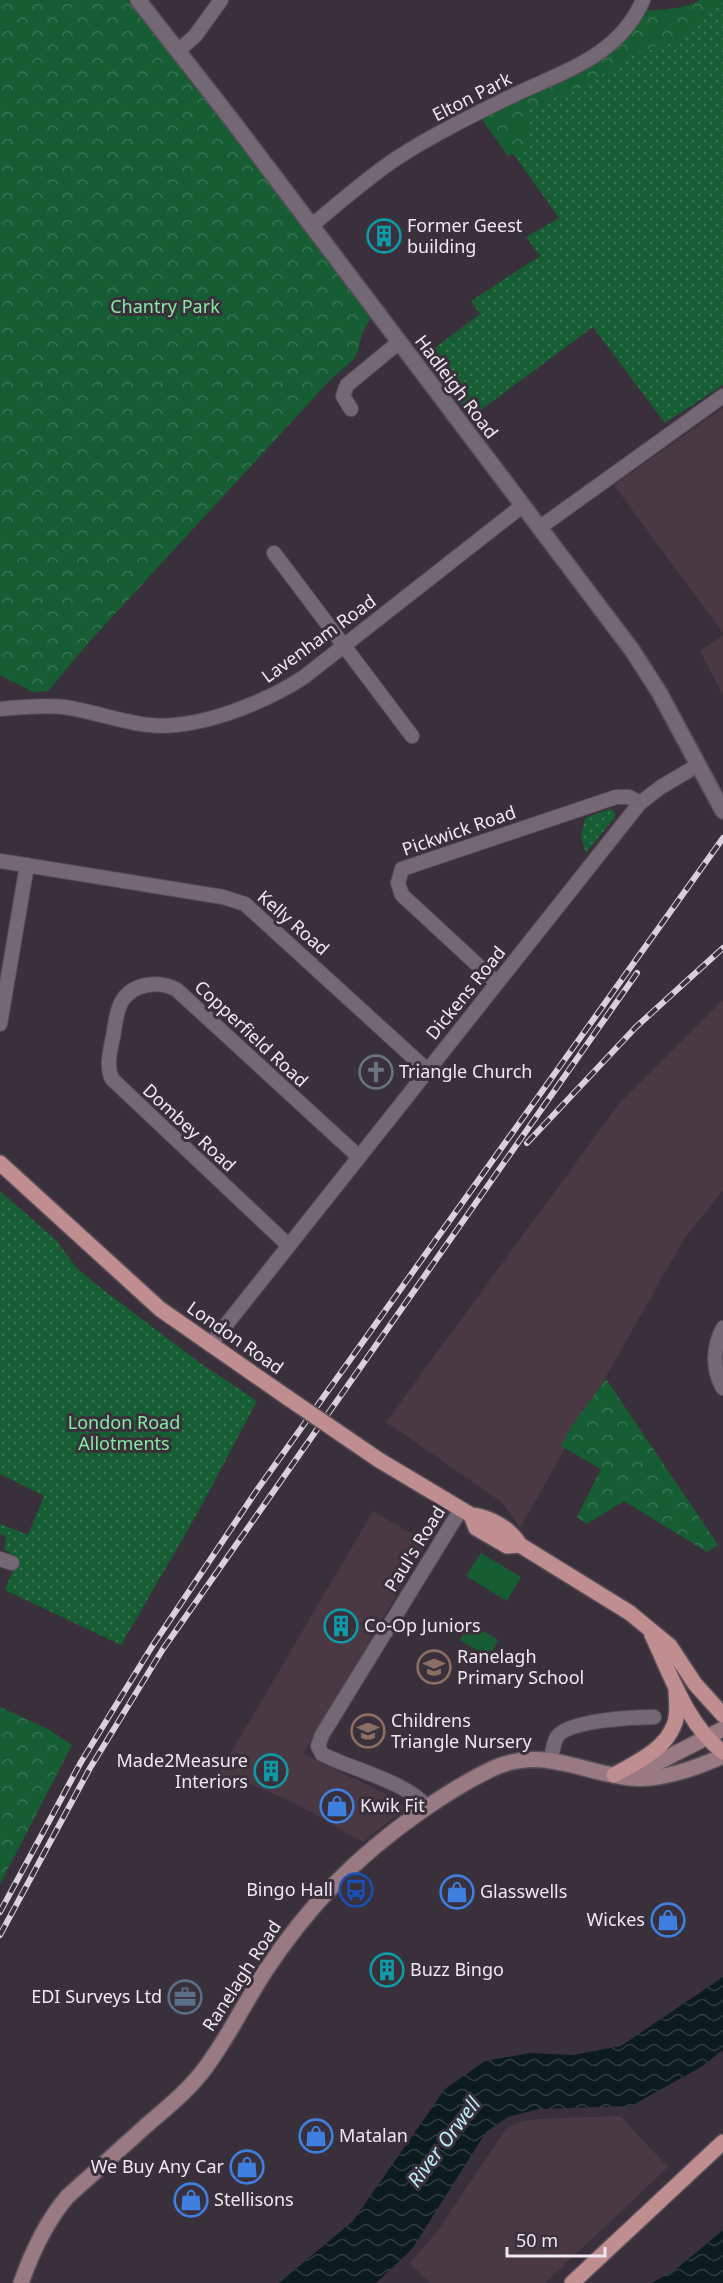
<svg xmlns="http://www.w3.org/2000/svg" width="723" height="2283" viewBox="0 0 723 2283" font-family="'Noto Sans',sans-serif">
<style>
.industrial{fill:#4a3943}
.grass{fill:url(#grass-dots)}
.forest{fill:url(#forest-crowns)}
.pitch{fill:#165d33}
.water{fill:url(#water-waves)}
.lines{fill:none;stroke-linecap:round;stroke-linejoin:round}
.minor-casing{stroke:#574e58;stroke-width:16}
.tertiary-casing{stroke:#574e58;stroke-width:18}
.secondary-casing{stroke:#574e58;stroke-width:18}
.primary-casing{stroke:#574e58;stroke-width:18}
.minor{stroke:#746875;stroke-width:14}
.tertiary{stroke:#746875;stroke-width:15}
.secondary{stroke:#9a7a82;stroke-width:15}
.primary{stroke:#c08d90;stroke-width:15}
.rail-casing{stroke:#d8d1d9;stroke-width:6}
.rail{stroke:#3a303b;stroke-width:4;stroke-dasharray:11;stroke-linecap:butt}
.primary-bridge-casing{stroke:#574e58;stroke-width:18;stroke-linecap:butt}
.primary-bridge{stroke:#c08d90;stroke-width:15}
.labels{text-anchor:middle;stroke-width:6;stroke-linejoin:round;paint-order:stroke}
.street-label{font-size:18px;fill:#efe8f0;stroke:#3a303b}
.poi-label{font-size:18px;fill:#efe8f0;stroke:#3a303b;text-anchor:start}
.park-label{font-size:18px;fill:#86e9a4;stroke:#3a303b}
.water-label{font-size:20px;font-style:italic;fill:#b9ecf7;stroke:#3a303b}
</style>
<defs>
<pattern id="grass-dots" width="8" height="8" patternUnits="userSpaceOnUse" patternTransform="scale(1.5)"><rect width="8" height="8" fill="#165d33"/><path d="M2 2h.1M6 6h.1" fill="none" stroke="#387451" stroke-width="1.8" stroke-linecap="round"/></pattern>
<pattern id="forest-crowns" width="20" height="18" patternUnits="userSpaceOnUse" patternTransform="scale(1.5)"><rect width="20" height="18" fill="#165d33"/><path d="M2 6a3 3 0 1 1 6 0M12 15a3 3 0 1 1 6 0" fill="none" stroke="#387451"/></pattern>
<pattern id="water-waves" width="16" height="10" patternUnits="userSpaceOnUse" patternTransform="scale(1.5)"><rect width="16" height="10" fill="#0c1b1e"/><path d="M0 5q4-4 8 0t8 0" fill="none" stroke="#303c3f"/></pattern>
</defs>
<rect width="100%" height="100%" fill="#3a303b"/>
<!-- industrial -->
<g class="industrial">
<polygon points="723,408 723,633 614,485"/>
<polygon points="723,635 723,695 700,651"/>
<polygon points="723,1000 723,1190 684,1239 520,1528 503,1503 386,1422 619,1104"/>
<polygon points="373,1511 427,1543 303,1754 398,1800 404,1809 363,1842 293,1802 250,1784 241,1785 218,1775"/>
<polygon points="620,2116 668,2167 545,2283 430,2283 410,2263 436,2233 506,2129 522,2121 537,2119"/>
</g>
<!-- grass -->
<g class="grass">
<polygon points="723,0 723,385 665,423 593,327 471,417 424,356 480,314 471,301 540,256 526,237 559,218 485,114 692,7"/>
<polygon points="610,809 614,811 615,817 586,853 581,838 585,818"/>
<polygon points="0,1191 57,1241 75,1266 93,1282 200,1363 257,1401 197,1514 121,1645 5,1590 18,1559 4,1549 6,1536 0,1534 0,1524 28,1535 44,1496 0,1474"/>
</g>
<!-- forest -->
<g class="forest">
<polygon points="0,0 138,0 375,312 362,333 358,351 353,360 330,380 90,641 48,691 33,692 0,675"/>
<path d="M 700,0 L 723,0 L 723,3 L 674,43 L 636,52 L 602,75 L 530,108 C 527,116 526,137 528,145 L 508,156 L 477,112 L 568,69 L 645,10 C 660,11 688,8 700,0 Z"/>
<polygon points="606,1379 718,1545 707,1552 624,1501 587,1524 577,1517 601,1469 561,1446 573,1424"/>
<polygon points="0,1707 48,1729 72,1745 0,1884"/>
</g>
<!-- pitch -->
<g class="pitch">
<polygon points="481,1553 521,1577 507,1601 466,1576"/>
<polygon points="470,1623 498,1640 489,1657 460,1640"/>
</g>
<!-- water -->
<g class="water">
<polygon points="723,1977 723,2050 701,2067 631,2106 539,2109 508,2117 486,2132 412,2249 376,2283 279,2283 353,2221 445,2089 485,2061 530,2053 573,2055 621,2046"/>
<polygon points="723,2230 723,2283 652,2283 675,2270"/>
</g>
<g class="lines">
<!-- minor casing -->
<g class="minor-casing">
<g id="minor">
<polyline points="178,51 195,36 221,0"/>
<path d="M 311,226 C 339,203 367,178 397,158 C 434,134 475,114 514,95 C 564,71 619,56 643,0"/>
<polyline points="351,409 343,396 347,385 398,343"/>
<polyline points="539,528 723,396"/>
<polyline points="274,553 412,736"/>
<path d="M 0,709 C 21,707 43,705 64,707 C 93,711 120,722 149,725 C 198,730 264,703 304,677 L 522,506"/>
<polyline points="0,861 223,897 245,904 427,1070"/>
<polyline points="497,983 402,895 398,883 402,869 616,797 629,797 640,803"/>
<polyline points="0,1024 27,865"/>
<path d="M 288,1245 L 112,1079 C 106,1066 110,1051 113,1037 C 115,1026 116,1011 122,1001 C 133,983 160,980 177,990 L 359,1157"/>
<path d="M 723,1328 C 713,1347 712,1369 723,1388"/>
<polyline points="210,1345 640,803 661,787 698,765"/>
<polyline points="0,1559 12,1563"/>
<path d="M 551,1760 C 552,1753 553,1744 557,1737 C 568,1720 635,1717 654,1717"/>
<path d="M 427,1807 C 407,1782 351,1769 322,1754 L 318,1746 L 322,1735 L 461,1509"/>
</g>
</g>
<!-- tertiary casing -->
<g class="tertiary-casing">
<polyline id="tertiary" points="138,0 231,119 632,650 659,692 723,811"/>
</g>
<!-- secondary casing -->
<g class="secondary-casing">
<g id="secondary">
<polyline points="629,1773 651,1766 723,1729"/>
<path d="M 21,2283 C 32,2252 46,2222 67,2197 C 94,2173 121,2148 148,2124 C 169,2106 190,2089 206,2067 C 229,2036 245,2002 266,1970 C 309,1905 356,1857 420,1812 C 443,1796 468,1780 494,1768 C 543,1746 582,1773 631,1778 C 661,1781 696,1768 723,1756"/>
</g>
</g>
<!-- primary casing -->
<g class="primary-casing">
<g id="primary">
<polyline points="0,1163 160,1309 288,1398"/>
<path d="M 379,1460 L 471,1515 C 490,1517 510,1528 520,1545 L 630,1613 L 670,1646 L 695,1684 L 723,1715"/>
<polyline points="471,1515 476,1528 507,1546 520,1545"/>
<path d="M 652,1635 C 671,1675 687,1725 723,1752"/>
<path d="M 614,1775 C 635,1763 665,1750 674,1725 C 679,1714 676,1700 676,1688"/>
<polyline points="572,2283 723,2142"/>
</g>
</g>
<!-- minor -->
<use href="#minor" class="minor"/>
<!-- tertiary -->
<use href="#tertiary" class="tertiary"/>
<!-- secondary -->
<use href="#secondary" class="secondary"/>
<!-- primary -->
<use href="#primary" class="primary"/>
<!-- rail casing -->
<g class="rail-casing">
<g id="rail">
<polyline points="527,1143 636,1027 723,948"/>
<polyline points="0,1912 81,1762 151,1648 257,1490 723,838"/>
<polyline points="0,1935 90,1768 163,1649 637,973"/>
</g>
</g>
<!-- rail -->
<use href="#rail" class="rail"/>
<!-- primary-bridge casing -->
<g class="primary-bridge-casing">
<polyline id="primary-bridge" points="288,1398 379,1460"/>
</g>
<!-- primary-bridge -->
<use href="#primary-bridge" class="primary-bridge"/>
</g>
<!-- icons -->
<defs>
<g id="building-ring" transform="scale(1.725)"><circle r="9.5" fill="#3a303b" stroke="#0f9aa8" stroke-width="1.5"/><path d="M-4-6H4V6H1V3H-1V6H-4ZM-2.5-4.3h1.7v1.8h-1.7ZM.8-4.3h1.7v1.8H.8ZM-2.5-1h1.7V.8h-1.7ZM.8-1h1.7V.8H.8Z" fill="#0f9aa8"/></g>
<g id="church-ring" transform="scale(1.725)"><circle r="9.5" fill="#3a303b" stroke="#6b7280" stroke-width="1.5"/><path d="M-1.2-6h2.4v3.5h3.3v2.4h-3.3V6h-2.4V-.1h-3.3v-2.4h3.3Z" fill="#6b7280"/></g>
<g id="school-ring" transform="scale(1.725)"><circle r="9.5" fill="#3a303b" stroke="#8d6e63" stroke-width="1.5"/><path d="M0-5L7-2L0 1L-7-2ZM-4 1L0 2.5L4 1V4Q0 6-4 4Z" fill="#8d6e63"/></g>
<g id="shop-ring" transform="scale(1.725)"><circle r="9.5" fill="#3a303b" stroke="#3f7fe0" stroke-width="1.5"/><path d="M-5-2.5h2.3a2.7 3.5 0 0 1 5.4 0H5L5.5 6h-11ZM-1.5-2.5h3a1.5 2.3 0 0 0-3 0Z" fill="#3f7fe0"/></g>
<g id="bus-ring" transform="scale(1.725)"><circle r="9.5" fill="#3a303b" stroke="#1a4fb4" stroke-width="1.5"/><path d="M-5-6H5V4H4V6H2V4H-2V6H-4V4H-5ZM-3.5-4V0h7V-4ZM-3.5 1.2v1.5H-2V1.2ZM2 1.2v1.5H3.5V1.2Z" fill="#1a4fb4"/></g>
<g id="office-ring" transform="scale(1.725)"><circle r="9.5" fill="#3a303b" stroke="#5c6f8a" stroke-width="1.5"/><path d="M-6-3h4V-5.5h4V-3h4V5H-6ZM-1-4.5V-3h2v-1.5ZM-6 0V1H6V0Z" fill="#5c6f8a"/></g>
</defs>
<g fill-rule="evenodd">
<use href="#building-ring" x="384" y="236"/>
<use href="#church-ring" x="376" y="1072"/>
<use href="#building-ring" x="341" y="1626"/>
<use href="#school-ring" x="434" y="1667"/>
<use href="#school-ring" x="368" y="1731"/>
<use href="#building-ring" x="271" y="1771"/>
<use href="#shop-ring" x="337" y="1806"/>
<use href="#bus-ring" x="356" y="1890"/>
<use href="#shop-ring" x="457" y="1892"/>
<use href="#shop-ring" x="668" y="1920"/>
<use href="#building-ring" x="387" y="1970"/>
<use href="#office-ring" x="185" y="1997"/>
<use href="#shop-ring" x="316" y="2136"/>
<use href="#shop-ring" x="247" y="2167"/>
<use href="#shop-ring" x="191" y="2200"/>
</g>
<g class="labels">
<!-- street labels -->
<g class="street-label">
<text transform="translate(472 97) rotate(-27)" y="6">Elton Park</text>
<text transform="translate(456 387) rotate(53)" y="6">Hadleigh Road</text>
<text transform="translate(319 639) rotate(-36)" y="6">Lavenham Road</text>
<text transform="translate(459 831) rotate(-19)" y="6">Pickwick Road</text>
<text transform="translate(293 923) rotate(41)" y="6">Kelly Road</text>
<text transform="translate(466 993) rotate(-51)" y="6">Dickens Road</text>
<text transform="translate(251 1034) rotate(43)" y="6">Copperfield Road</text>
<text transform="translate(189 1128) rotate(43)" y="6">Dombey Road</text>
<text transform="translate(235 1338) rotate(35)" y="6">London Road</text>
<text transform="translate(415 1549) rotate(-58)" y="6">Paul's Road</text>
<text transform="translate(242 1976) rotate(-57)" y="6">Ranelagh Road</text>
</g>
<!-- poi labels -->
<g class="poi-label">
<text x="407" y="232">Former Geest<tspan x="407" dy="21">building</tspan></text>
<text x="399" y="1078">Triangle Church</text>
<text x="364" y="1632">Co-Op Juniors</text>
<text x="457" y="1663">Ranelagh<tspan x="457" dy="21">Primary School</tspan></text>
<text x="391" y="1727">Childrens<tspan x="391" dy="21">Triangle Nursery</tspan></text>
<text x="248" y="1767" text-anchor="end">Made2Measure<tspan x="248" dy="21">Interiors</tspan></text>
<text x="360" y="1812">Kwik Fit</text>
<text x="333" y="1896" text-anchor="end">Bingo Hall</text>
<text x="480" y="1898">Glasswells</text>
<text x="645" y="1926" text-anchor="end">Wickes</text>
<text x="410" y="1976">Buzz Bingo</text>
<text x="162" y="2003" text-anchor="end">EDI Surveys Ltd</text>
<text x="339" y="2142">Matalan</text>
<text x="224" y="2173" text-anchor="end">We Buy Any Car</text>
<text x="214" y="2206">Stellisons</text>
</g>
<!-- park labels -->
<g class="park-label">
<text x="165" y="313">Chantry Park</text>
<text x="124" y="1429">London Road<tspan x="124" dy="21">Allotments</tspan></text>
</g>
<!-- water labels -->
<g class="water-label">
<text transform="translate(444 2142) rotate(-53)" y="7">River Orwell</text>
</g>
</g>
<!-- scale -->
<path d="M507 2247v9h98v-9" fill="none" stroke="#efe8f0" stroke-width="3"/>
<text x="516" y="2247" font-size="18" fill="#efe8f0" stroke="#3a303b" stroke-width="4.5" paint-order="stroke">50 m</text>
</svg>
